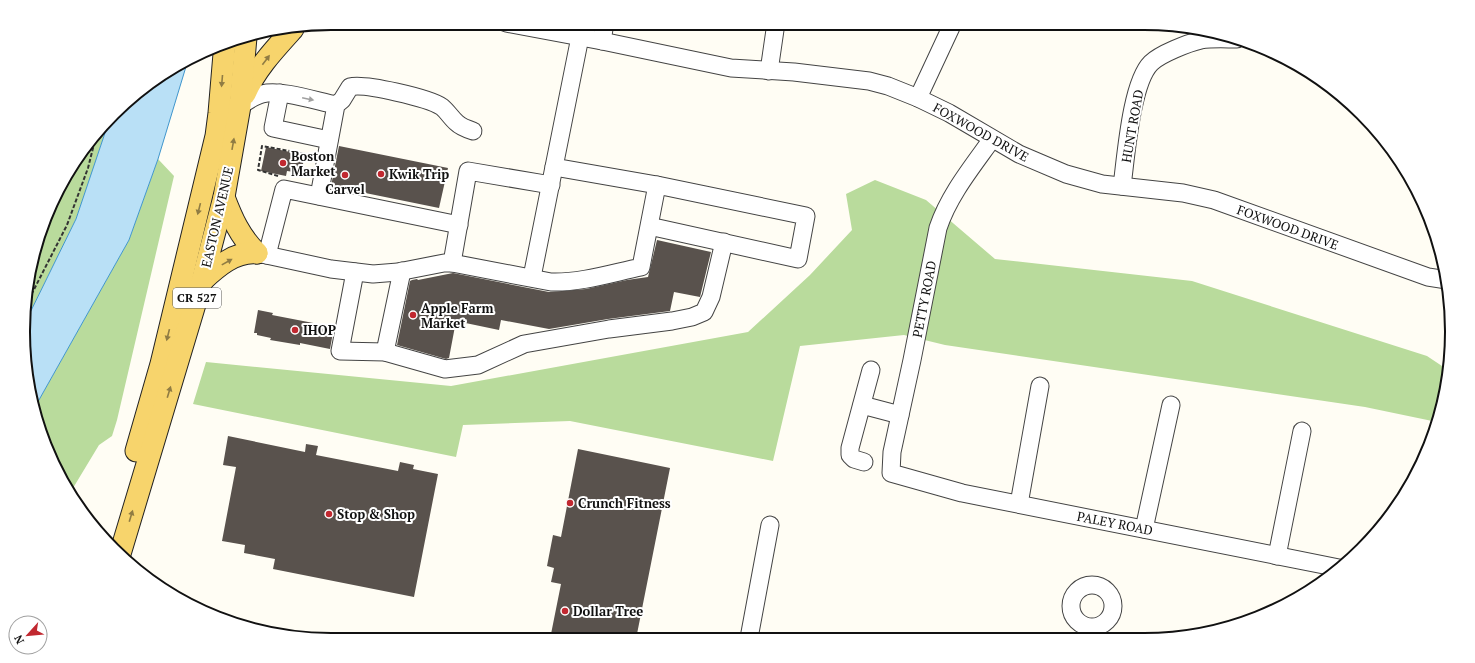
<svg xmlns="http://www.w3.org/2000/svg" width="1475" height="663" viewBox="0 0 1475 663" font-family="'PT Serif',serif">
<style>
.forest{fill:#b9db9c}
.water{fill:#b9e0f6;stroke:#4096cd}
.building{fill:#59524d}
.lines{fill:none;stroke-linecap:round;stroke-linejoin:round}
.minor-casing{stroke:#444;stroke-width:19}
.major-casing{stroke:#222;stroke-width:23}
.path{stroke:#333;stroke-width:2;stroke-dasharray:4 2;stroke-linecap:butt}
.minor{stroke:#fff;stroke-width:17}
.major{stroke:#f7d46c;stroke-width:21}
.oneway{fill:#907c43}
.oneway2{fill:#a0a0a0}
.poi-dot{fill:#c12830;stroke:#fff;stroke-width:1.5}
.labels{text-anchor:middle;stroke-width:4;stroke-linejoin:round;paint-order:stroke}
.shield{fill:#fff;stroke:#585858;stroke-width:1}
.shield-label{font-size:12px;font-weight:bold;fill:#111}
.street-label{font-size:13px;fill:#111;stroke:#fff}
.poi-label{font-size:13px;font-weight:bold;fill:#111;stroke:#fff;text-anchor:start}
.rim{fill:none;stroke:#111;stroke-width:2}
</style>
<rect width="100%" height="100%" fill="#fffdf4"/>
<!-- forest -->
<g class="forest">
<polygon points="108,124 76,219 23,327 29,272 64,177"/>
<polygon points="158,159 174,176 117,420 112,436 99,445 70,493 64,486 35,407 129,240"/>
<polygon points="875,180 926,200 995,259 1192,281 1427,356 1448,370 1446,391 1437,422 1365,407 945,345 904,335 800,346 773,461 570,421 463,425 456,457 193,404 206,362 451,386 748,332 810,275 852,230 846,194"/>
</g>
<!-- water -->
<polygon class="water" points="188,60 158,159 129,240 35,407 29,391 23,327 76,219 108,124 128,99 177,64"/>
<!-- building -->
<g class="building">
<polygon points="339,146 448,168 439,208 331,186"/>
<polygon points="266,147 305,155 301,173 287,171 286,176 261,171"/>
<polygon points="657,240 711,252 700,297 674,292 670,311 608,319 549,329 501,320 499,330 456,321 449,358 446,359 397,345 410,281 412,280 417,279 418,280 453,273 549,292 586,289 627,280 648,277"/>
<polygon points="258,310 273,313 272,315 334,327 330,349 300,343 300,345 270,340 271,338 257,335 257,333 254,333"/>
<polygon points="228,436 305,452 306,444 318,446 316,455 398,471 400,462 414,465 413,469 438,474 414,597 273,569 275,559 244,553 245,545 222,541 236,467 223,465"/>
<polygon points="578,449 670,468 636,639 616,635 615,639 550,639 561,584 551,582 554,568 547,566 553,535 561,537"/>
</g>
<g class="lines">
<!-- minor casing -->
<g class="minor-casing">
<g id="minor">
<polyline points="506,23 602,41 731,68 794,72 869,81 888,86 918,98 949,113 1019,154 1066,174 1102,184 1183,193 1214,200 1428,277 1447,280"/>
<polyline points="602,41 605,23"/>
<polyline points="769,71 776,23"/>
<polyline points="280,93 273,128 329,140"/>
<polyline points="918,98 953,23"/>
<path d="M 240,106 C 247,101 254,96 262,94 C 281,89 316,101 336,105"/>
<path d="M 992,139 C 972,167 949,195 938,228 L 912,360 L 892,452 L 891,473 L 962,493 L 1339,568"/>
<polyline points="554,167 657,185"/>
<path d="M 1122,186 C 1126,157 1131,83 1151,63 C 1160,54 1188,43 1201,40 C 1212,38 1226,39 1237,39"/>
<path d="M 319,196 L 336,105 L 342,100 L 350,87 C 364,83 429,98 442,107 C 448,112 451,118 457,123 C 461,127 467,129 473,131"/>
<path d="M 257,253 L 331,269 L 373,274 L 398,272 L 444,263 L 452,263 L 551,282 C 581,283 612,273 641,267 L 657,185 L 806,216 L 798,259 L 649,226"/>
<polyline points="267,255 284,189 459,225"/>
<polyline points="452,263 468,171 551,185"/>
<polyline points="355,272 340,351 385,352 445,369 478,365 524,344 609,329 672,321 692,317 704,312 711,297 724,242"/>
<polyline points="532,277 580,37"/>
<polyline points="385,352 402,271"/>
<polyline points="862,405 900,415"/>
<polyline points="864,462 854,459 850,455 850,448 871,370"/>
<polyline points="1019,504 1040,386"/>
<polyline points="1144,529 1171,405"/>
<polyline points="1277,556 1302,431"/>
<circle cx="1092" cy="606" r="21"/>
<polyline points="752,639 749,638 770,525"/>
</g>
</g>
<!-- major casing -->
<g class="major-casing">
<g id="major">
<path d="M 245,94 C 256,69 274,50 293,29"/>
<path d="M 224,197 C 232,218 240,237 257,253"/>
<path d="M 202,281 C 217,267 235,251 257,253"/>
<polyline points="136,451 161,364 216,136 219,113 225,42"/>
<polyline points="120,554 202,281 224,197 240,106 246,37"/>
</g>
</g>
<!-- path -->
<g class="path">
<polyline points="278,176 258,170 262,146 312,155"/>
<polyline points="26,305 67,225 88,168 95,140"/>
</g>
<!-- minor -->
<use href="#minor" class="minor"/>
<!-- major -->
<use href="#major" class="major"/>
</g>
<!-- one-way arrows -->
<defs><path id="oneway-solid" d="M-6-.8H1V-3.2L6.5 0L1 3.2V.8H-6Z"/></defs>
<g class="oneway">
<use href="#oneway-solid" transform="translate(266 60) rotate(-53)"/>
<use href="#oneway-solid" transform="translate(222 81) rotate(95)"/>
<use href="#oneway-solid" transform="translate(233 144) rotate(-80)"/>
<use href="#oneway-solid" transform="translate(199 209) rotate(104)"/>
<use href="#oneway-solid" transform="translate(227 262) rotate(-29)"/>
<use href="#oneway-solid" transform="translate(168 335) rotate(104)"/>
<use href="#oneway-solid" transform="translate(169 392) rotate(-73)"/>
<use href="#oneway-solid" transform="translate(131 516) rotate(-73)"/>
</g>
<use class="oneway2" href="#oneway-solid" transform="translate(308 99) rotate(12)"/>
<!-- markers -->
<g class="poi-dot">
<circle cx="283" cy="163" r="4"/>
<circle cx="381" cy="174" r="4"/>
<circle cx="345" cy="175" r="4"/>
<circle cx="413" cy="315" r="4"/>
<circle cx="295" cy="330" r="4"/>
<circle cx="570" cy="503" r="4"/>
<circle cx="329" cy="514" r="4"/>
<circle cx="565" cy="611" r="4"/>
</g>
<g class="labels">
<!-- shield labels -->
<rect class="shield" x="173" y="288" width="48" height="20" rx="3"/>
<g class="shield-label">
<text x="197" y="302">CR 527</text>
</g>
<!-- street labels -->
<g class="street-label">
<text transform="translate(1132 126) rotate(-80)" y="5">HUNT ROAD</text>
<text transform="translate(981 132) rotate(29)" y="5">FOXWOOD DRIVE</text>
<text transform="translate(217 217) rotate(-77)" y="5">EASTON AVENUE</text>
<text transform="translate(1288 227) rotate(20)" y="5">FOXWOOD DRIVE</text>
<text transform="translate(924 299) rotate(-79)" y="5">PETTY ROAD</text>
<text transform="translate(1115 523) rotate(11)" y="5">PALEY ROAD</text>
</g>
<!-- poi labels -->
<g class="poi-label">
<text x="291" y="161">Boston<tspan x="291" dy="15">Market</tspan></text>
<text x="389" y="179">Kwik Trip</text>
<text x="345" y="194" text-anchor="middle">Carvel</text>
<text x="421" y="313">Apple Farm<tspan x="421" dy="15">Market</tspan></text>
<text x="303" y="335">IHOP</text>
<text x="578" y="508">Crunch Fitness</text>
<text x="337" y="519">Stop &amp; Shop</text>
<text x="573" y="616">Dollar Tree</text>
</g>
</g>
<!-- crop -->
<path d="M0 0H1475V663H0ZM331 30H1144A301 301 0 0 1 1445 331V332A301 301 0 0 1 1144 633H331A301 301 0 0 1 30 332V331A301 301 0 0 1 331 30Z" fill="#fff" fill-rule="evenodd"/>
<path class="rim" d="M331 30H1144A301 301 0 0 1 1445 331V332A301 301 0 0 1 1144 633H331A301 301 0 0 1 30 332V331A301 301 0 0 1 331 30Z"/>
<!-- north arrow -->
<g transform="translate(28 635) rotate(243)"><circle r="19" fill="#ffffff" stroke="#a0a0a0"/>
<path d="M0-3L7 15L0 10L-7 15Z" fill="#c12830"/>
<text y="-6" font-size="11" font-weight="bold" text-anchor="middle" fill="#111111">N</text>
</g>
</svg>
